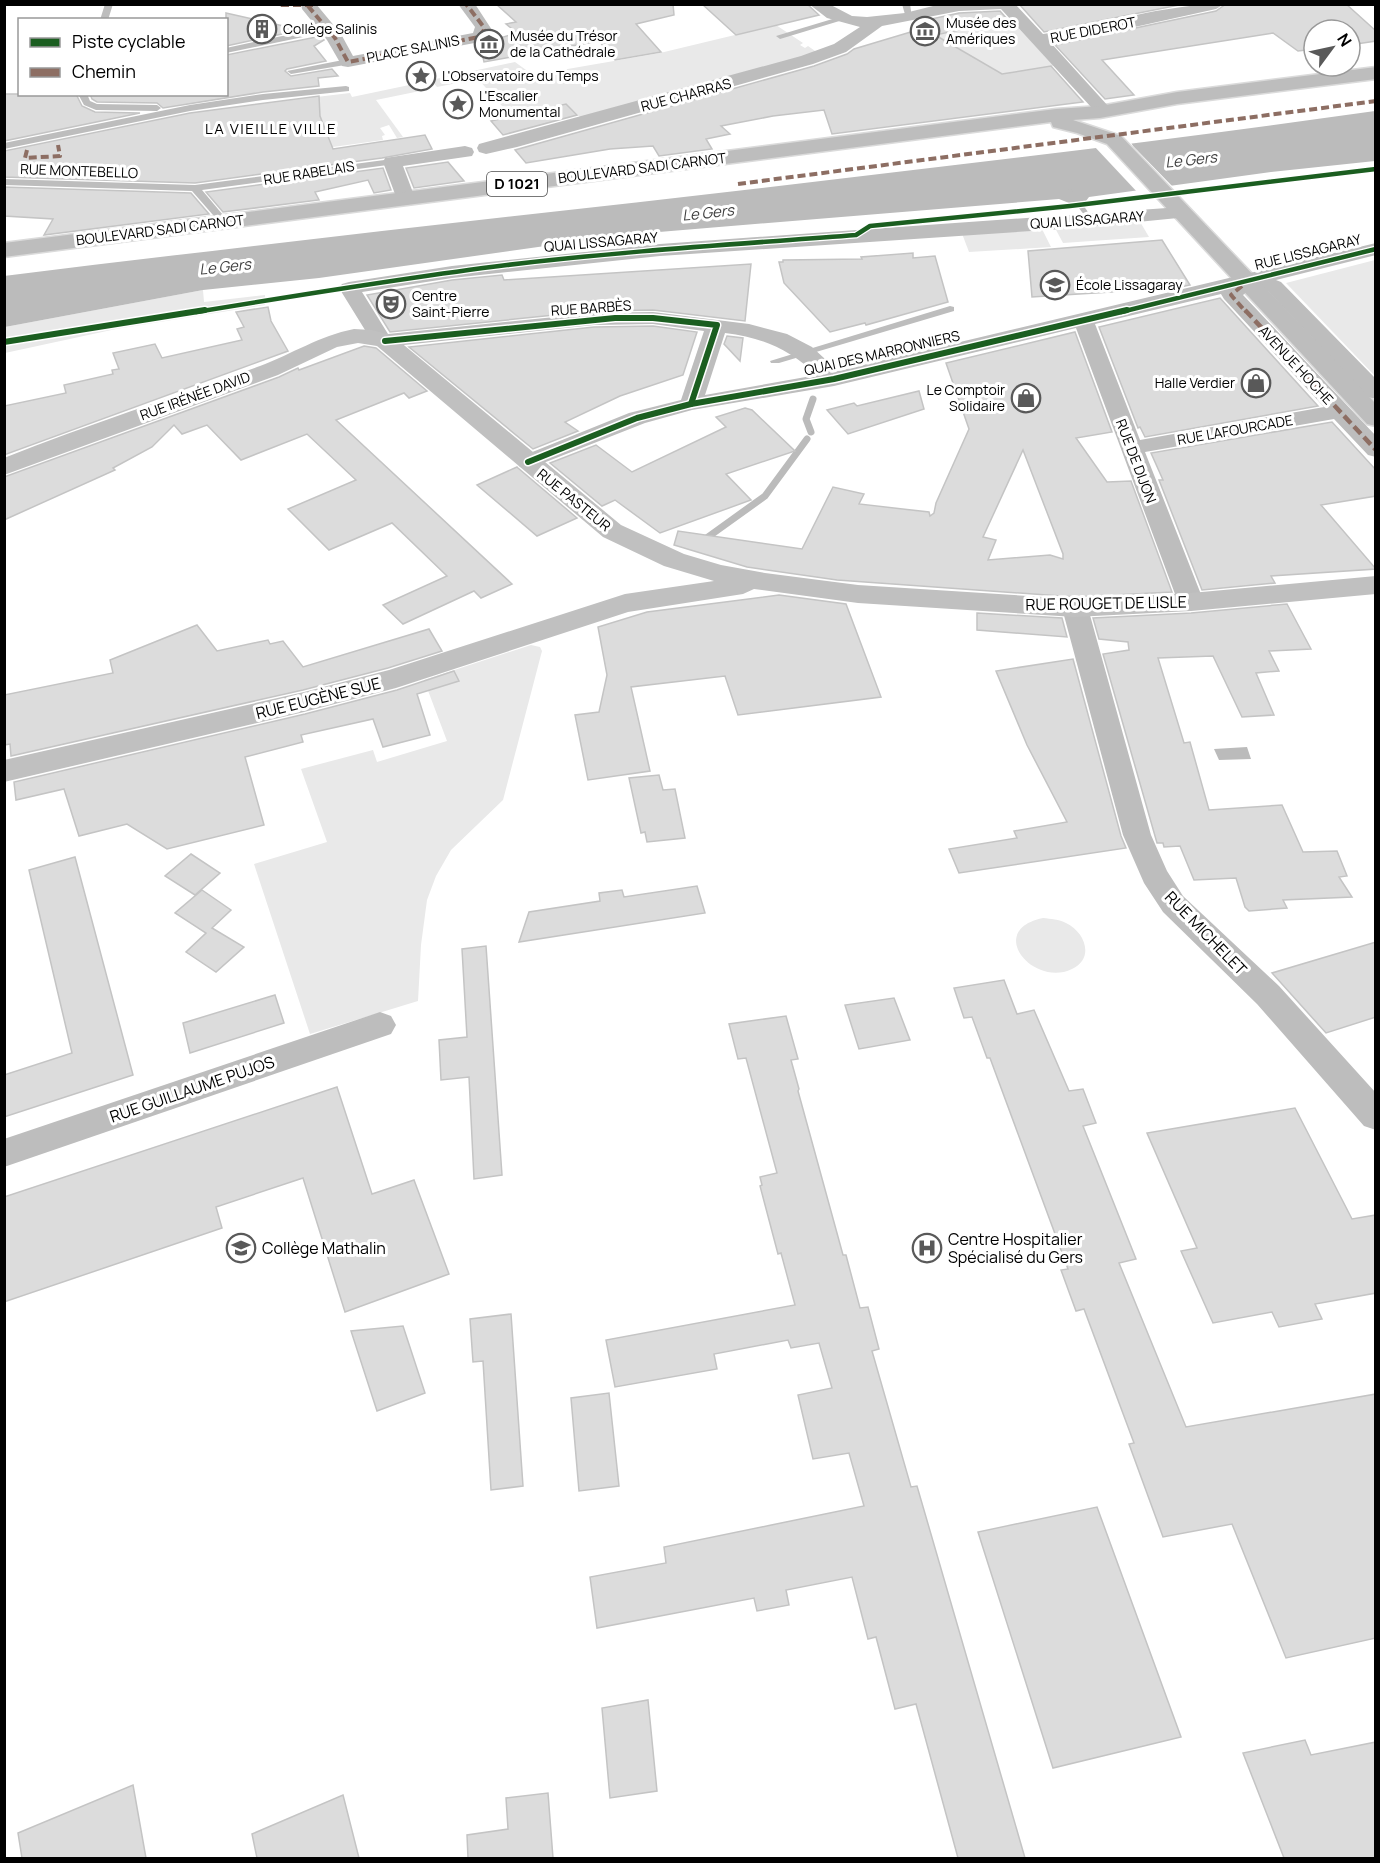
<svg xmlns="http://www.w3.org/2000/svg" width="1380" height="1863" viewBox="0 0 1380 1863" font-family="Manrope,sans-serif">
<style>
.green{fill:#e9e9e9}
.water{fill:#bbb}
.pier{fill:#fff}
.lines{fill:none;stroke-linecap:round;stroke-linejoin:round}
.stream-far1{stroke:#bbb;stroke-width:5}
.stream{stroke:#bbb;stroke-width:7}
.building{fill:#dcdcdc;stroke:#c4c4c4;stroke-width:1.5;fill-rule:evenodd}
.primary-casing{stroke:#dbdbdb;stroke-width:3}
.lane{fill:#bdbdbd;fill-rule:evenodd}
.street{fill:#bdbdbd;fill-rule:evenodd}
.secondary{fill:#c0c0c0;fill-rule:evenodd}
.primary{fill:#bdbdbd;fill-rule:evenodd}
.quiet-far1{stroke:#8d6e63;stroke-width:4;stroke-dasharray:8 4;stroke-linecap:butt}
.quiet{stroke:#8d6e63;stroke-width:4.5;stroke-dasharray:10 4.5;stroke-linecap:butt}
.cycleway-far1-casing{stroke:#fff;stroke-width:7}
.cycleway-casing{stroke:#fff;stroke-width:9}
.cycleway-far1{stroke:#1b5e20;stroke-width:4.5}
.cycleway{stroke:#1b5e20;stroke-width:6}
.labels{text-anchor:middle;stroke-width:6;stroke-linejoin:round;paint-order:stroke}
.far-poi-label{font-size:14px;fill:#000;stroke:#fff;text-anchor:start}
.far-street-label{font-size:14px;fill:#000;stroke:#fff}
.far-neighbourhood-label{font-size:15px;letter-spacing:1.5px;fill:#000;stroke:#fff}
.far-water-label{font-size:15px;font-style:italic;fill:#3f3f3f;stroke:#fff}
.shield{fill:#fff;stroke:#4c4c4c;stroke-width:1.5}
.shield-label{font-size:15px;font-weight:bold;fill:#000}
.street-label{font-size:16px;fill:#000;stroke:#fff}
.poi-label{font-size:16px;fill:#000;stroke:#fff;text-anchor:start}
</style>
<rect width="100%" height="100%" fill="#fff"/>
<!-- green -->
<g class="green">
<polygon points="1011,20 1054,66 970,80 965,52 935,35"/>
<polygon points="776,25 803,43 800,45 805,48 808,46 818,53 581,118 566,104 542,115 533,110 510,115 478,79 437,87 431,80 515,62 533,75 660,53"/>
<polygon points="414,84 420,91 376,100 403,137 397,138 389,125 380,128 385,135 382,136 383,140 304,151 308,98 350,93 352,97"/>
<polygon points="1139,220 1149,237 1063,243 1054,226"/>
<polygon points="1041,227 1051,247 969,252 961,231"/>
<polygon points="1375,260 1376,260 1375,376 1286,283"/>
<polygon points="203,290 204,302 265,295 265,305 116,329 5,353 5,327"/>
<polygon points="531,645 540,647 542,651 503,800 451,850 436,876 427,900 421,945 418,1001 310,1034 254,864 327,842 301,769 373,750 377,762 447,741 424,680"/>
<path d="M 1043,918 C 1051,919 1059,919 1066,923 C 1085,932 1095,958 1072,969 C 1033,988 985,930 1043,918 Z"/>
</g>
<!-- water -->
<g class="water">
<path d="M 1375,111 L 1375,161 L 1271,172 L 1089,197 L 1086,201 L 1069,203 L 1059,199 L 623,235 L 319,278 L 203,290 L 5,327 L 4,276 C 461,219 920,175 1375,111 Z"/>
<polygon points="1247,747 1251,759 1219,760 1214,749"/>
</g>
<!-- pier -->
<polygon class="pier" points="1130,141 1133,146 1175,189 1139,194 1094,146"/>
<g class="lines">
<!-- stream-far1 -->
<polyline class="stream-far1" points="1070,192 1085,212"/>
<!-- stream -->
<g class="stream">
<polyline points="811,432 806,419 813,399"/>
<polyline points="701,542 765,496 807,439"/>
</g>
</g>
<!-- building -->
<g class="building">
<polygon points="496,4 673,4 674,15 636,24 661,52 615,60 599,41 484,62 480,44 517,33 506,24 516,22"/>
<polygon points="702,4 807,4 819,15 736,35"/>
<polygon points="1019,4 1184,4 1044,32"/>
<polygon points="1226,4 1346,4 1376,31 1376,41 1350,45 1350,30 1314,30 1314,49 1298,51 1273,33 1102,60 1134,95 1105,99 1055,45 1216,11"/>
<polygon points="1000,11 1008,20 935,35 1002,74 1051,66 1083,102 832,134 824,110 773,116 721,126 730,134 706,139 712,149 659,156 653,146 610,149 526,163 515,150 814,66 847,54 854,49 924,28 922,21 959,13"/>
<polygon points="226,13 301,30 226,46"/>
<polygon points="321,36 324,40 314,46 326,61 287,69 285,71 291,76 332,69 338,76 318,78 319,86 263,92 163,108 157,103 97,102 92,99 90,94 226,94 226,55"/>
<polygon points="4,94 76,94 82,106 95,112 140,113 4,141"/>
<polygon points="319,96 320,116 333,149 425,135 432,149 382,158 195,183 4,177 4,151 190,113"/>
<polygon points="566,104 577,115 503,135 491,121"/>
<polygon points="448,162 464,181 414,188 406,168"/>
<polygon points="383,168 391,190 374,193 368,180 315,192 319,200 223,212 206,192"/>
<polygon points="4,187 191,193 209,214 44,235 53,219 4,216"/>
<polygon points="1162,240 1190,285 1175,288 1032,297 1028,251"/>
<polygon points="913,253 913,258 935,256 948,302 866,325 865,323 830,332 784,283 779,262 783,262 783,260 862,259 861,257"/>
<polygon points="751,264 745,321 653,310 594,311 390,332 367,295 452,280 502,275 504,280"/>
<polygon points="1220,298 1318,406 1145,437 1140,427 1138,428 1099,327"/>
<polygon points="268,307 271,321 288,351 4,455 4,406 66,393 64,385 113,374 112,370 119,369 113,353 155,344 162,358 242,340 237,329 244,327 236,312"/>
<polygon points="653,326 697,332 683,375 620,396 565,422 578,431 533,449 409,347 594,327"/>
<path d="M 1075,332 L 1112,432 L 1076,438 L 1107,482 L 1131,481 L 1172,592 L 1075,597 L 837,580 L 747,567 L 674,545 L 678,531 L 802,549 L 833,487 L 864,494 L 859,504 L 929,512 L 930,516 L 934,513 L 936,503 L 969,429 L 946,363 ZM 1023,450 L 1063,554 L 1063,559 L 1050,555 L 988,560 L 996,540 L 983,537 Z"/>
<polygon points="727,336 743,338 740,361 724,344"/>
<polygon points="364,346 376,348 427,391 409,398 404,393 336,420 512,584 481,598 474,591 403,624 383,605 447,576 392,523 329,550 288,509 356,480 307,434 241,460 207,425 182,434 174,425 152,447 113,468 115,470 4,520 4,477 279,377 298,368 299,370"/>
<polygon points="919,391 924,409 848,434 827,410 854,403 857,406"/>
<polygon points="745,408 752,410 795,451 726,474 751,500 660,533 615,500 602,506 550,463 596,445 632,472 726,427 716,417"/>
<polygon points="1332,422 1376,470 1376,496 1321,505 1376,569 1271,576 1275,583 1202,590 1159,480 1163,480 1151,453"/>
<polygon points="517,467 518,468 577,518 537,536 477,485"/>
<polygon points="779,595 846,604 881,697 738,715 725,676 631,687 650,771 588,780 575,715 599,712 607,675 598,627 647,612"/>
<polygon points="1287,604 1311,649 1269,651 1279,671 1256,673 1274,715 1242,717 1213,656 1158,658 1184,743 1190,742 1209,810 1282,805 1303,852 1337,851 1347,876 1339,877 1352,897 1283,900 1287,908 1249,911 1245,907 1236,878 1194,880 1180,846 1164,847 1163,843 1157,843 1103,654 1129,650 1128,642 1099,639 1093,618 1191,613"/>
<polygon points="977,613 1062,618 1067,637 977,630"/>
<polygon points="197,625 217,651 268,640 270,644 283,641 303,667 429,629 442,651 388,668 303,690 11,756 10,744 4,745 4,695 113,673 110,660"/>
<polygon points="1073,659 1121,836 1126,848 959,873 949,849 1017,838 1014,831 1067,822 1027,745 996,671"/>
<polygon points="454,671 459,681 417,694 430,735 383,747 373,719 301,735 303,742 245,757 264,825 167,849 127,824 79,836 64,789 16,800 14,782 305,714 397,690"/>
<polygon points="659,775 663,790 675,789 685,838 647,842 645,832 641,833 629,778"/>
<polygon points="191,854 220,873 195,895 165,876"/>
<polygon points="75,857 133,1075 4,1117 4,1075 72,1053 29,870"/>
<polygon points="697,886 705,913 519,942 529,912 600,901 599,893 622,890 624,897"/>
<polygon points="202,890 231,910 212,928 244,947 216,972 186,952 206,933 175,913"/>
<polygon points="1376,942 1376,1017 1326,1033 1272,973"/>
<polygon points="486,946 502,1175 474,1179 469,1077 441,1080 439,1040 467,1037 462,949"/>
<polygon points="1004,980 1017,1014 1034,1010 1069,1091 1083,1089 1096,1123 1083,1126 1136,1259 1119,1263 1186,1427 1376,1394 1376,1638 1286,1658 1232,1524 1163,1537 1129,1444 1134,1443 1084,1309 1076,1311 1061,1270 1068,1269 990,1058 987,1058 972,1017 964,1018 954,988"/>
<polygon points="275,995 284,1023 190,1053 183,1023"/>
<polygon points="894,998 910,1040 859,1049 845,1005"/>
<polygon points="786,1016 798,1059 791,1060 799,1089 798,1091 843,1255 846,1255 860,1308 868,1307 879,1349 872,1351 911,1487 917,1486 1025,1858 958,1858 916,1704 895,1709 876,1637 868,1639 852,1577 786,1590 789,1605 757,1611 754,1598 597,1628 590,1577 666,1563 664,1547 864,1506 849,1453 813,1459 798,1395 832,1388 819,1343 791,1348 788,1340 714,1354 717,1369 615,1387 606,1340 795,1305 781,1253 778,1254 760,1186 762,1185 760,1177 777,1173 746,1058 738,1059 729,1024"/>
<polygon points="337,1087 372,1194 414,1180 449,1274 345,1312 303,1178 216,1207 222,1228 4,1302 4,1197"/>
<polygon points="1295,1108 1352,1219 1376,1215 1376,1293 1315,1304 1322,1319 1279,1327 1272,1312 1213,1323 1181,1251 1197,1248 1147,1133"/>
<polygon points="511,1314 523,1486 491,1490 483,1361 473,1362 470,1319"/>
<polygon points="403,1326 425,1393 377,1411 351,1331"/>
<polygon points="609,1393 619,1486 579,1491 571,1398"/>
<polygon points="1097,1507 1181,1737 1053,1768 978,1532"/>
<polygon points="648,1700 657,1791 610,1798 602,1708"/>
<polygon points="1305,1740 1311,1755 1376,1742 1376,1858 1284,1858 1243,1753"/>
<polygon points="133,1785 146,1858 22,1858 18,1833"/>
<polygon points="548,1793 553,1858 468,1858 467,1835 508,1829 506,1798"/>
<polygon points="343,1795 359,1858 257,1858 252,1834"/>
</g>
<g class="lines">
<!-- primary casing -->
<g class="primary-casing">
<polygon id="primary" points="1376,67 1376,79 1177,104 1100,118 1073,120 1121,136 1376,404 1376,426 1367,424 1107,144 1077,133 1053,127 1051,122 4,257 4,243 1056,109 1100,106 1177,92"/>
</g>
<!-- lane -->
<g class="lane">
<polygon points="105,4 113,4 108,20 100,20"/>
<polygon points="277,4 285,4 285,5 281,7"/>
<polygon points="902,4 910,4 912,18 906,18"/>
<polygon points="839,17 846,19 780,39 776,36"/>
<polygon points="329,26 332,27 332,31 226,53 226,48"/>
<polygon points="348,59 351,60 351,64 291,74 287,71"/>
<polygon points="346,86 349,87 349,91 263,100 190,111 4,149 4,143 190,105 263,94"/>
<polygon points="78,94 87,94 90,101 97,104 157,105 161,108 157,111 96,110 84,105"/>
<polygon points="392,159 395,160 395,164 202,190 228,221 223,224 220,223 192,191 4,185 4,179 195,185"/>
<polygon points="950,306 954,307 954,311 779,363 771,363 770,361"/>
</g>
<!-- street -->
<g class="street">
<polygon points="301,4 316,4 341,34 353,56 473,33 475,27 458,4 475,4 492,30 485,41 348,67 342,66 327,40 302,9"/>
<path d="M 809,4 L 829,4 L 852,16 L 867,17 L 905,13 L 941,4 L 1015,4 L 1043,34 C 1103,25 1163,4 1224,4 L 1216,9 L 1094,36 L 1051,43 L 1109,107 L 1106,116 L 1094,116 L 1091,107 L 1001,9 L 959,11 L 882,26 L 846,52 L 813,64 L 517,147 L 486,154 L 479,152 L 477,148 L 479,144 L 801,56 L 834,44 L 860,27 L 827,18 Z"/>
<polygon points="465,146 472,148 474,152 472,156 403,166 415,198 412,202 398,202 383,162 385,158"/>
<path d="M 1181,207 L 1188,209 L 1191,213 L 1188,217 L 1077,228 L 660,256 L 452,278 L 362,292 L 388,334 L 594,313 L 653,312 L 749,324 L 787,334 L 812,347 L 838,371 L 1376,243 L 1376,255 L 1276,280 L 1281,282 L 1376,379 L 1376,399 L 1368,397 L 1268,291 L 1250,289 L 1243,295 L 1376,436 L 1376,457 L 1368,455 L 1334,419 L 1145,452 L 1204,602 L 1200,608 L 1191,610 L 1182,608 L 1178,602 L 1076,328 L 834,386 L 692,410 L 645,423 L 528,469 L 520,467 L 516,462 L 520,457 L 629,413 L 681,400 L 704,331 L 653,324 L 594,325 L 385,347 L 370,343 L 365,330 L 339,288 L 342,284 L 349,282 L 452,266 L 660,244 ZM 1221,294 L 1224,299 L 1324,407 L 1140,440 L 1095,324 ZM 725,333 C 764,338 788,349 817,375 L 705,395 Z"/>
<polygon points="1075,600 1084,602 1088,608 1151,835 1167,871 1183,896 1279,986 1376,1093 1376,1130 1364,1126 1257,1004 1163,912 1144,883 1123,835 1062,608 1066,602"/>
<polygon points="380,1012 391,1016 396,1025 391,1034 4,1167 4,1139"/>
</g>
<!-- secondary -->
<path class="secondary" d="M 354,329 L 372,330 L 393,336 L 621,525 L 684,554 L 721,565 L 765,573 L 858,585 L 1075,599 L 1191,593 L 1376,576 L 1376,594 L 1191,611 L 1075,617 L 858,603 L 754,589 L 743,594 L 628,612 L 396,688 L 304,712 L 4,782 L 4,760 L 304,692 L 389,670 L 625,594 L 714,581 L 664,566 L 603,537 L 377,346 L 358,343 L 337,347 L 278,375 L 4,475 L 4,458 C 89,424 175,397 260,366 C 292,354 319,336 354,329 Z"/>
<!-- primary -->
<use href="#primary" class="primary"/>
<!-- quiet-far1 -->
<g class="quiet-far1">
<polyline points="281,5 314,5"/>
<polyline points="308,6 335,38 348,62 479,37 484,30 483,26 466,4"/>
<polyline points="27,150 25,158 60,156 58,145"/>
<polyline points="738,184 1376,101"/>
<polyline points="1242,286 1231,295 1246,312"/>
</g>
<!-- quiet -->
<polyline class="quiet" points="1245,310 1376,450"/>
<!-- cycleway-far1 casing -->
<g class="cycleway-far1-casing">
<g id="cycleway-far1">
<path d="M 196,312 C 299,295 403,278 507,265 C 623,251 740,244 856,235 L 870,226 L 1070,206 L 1376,169"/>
<polyline points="1121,312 1376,249"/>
</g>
</g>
<!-- cycleway casing -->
<g class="cycleway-casing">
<g id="cycleway">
<polyline points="385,341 615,318 653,318 717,325 691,404"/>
<polyline points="4,342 205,310"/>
<polyline points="528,462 637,418 691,404 834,379 1127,310"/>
</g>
</g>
<!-- cycleway-far1 -->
<use href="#cycleway-far1" class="cycleway-far1"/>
<!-- cycleway -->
<use href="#cycleway" class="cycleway"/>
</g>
<!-- icons -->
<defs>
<g id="building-ring" transform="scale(1.5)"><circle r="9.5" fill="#fff" stroke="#595959" stroke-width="1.5"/><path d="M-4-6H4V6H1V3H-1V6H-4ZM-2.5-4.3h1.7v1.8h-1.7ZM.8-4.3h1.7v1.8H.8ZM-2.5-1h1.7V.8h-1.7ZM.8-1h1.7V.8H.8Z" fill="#595959"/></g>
<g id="museum-ring" transform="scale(1.5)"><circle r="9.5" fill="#fff" stroke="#595959" stroke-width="1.5"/><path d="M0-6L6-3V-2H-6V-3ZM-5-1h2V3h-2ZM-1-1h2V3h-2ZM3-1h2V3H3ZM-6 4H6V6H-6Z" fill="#595959"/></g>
<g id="sight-ring" transform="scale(1.5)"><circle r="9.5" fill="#fff" stroke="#595959" stroke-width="1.5"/><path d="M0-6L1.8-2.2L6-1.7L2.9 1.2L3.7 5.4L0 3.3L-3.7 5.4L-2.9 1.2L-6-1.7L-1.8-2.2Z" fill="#595959"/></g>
<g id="school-ring" transform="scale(1.5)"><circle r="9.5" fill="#fff" stroke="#595959" stroke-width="1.5"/><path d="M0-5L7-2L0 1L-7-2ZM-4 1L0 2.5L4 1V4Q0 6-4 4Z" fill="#595959"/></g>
<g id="theatre-ring" transform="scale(1.5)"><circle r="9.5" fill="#fff" stroke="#595959" stroke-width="1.5"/><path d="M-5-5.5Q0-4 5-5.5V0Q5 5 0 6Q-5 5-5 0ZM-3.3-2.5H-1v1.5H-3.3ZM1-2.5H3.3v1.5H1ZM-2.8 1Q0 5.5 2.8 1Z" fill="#595959"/></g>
<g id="shop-ring" transform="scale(1.5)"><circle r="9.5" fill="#fff" stroke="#595959" stroke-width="1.5"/><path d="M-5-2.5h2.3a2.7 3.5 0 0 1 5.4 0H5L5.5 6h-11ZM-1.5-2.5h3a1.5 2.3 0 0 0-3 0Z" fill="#595959"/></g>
<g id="hospital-ring" transform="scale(1.5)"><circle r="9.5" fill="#fff" stroke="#595959" stroke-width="1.5"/><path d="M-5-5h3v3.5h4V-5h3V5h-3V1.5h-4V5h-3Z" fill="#595959"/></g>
</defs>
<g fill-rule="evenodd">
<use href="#building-ring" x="262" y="29"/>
<use href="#museum-ring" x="925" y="31"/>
<use href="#museum-ring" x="489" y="44"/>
<use href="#sight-ring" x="421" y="76"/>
<use href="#sight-ring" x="458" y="104"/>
<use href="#school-ring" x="1055" y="285"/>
<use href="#theatre-ring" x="391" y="304"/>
<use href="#shop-ring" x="1256" y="383"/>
<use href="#shop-ring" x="1026" y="398"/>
<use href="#school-ring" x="241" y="1248"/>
<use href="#hospital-ring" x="927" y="1248"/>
</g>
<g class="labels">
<!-- far-poi labels -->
<g class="far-poi-label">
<text x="946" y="28">Musée des<tspan x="946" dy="16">Amériques</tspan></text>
<text x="283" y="34">Collège Salinis</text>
<text x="510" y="41">Musée du Trésor<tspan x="510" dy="16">de la Cathédrale</tspan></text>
<text x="442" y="81">L'Observatoire du Temps</text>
<text x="479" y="101">L'Escalier<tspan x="479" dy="16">Monumental</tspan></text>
<text x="1076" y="290">École Lissagaray</text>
<text x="412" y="301">Centre<tspan x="412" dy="16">Saint-Pierre</tspan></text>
<text x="1235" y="388" text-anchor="end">Halle Verdier</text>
<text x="1005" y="395" text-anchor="end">Le Comptoir<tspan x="1005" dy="16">Solidaire</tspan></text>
</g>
<!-- far-street labels -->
<g class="far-street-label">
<text transform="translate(1093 30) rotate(-11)" y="5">RUE DIDEROT</text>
<text transform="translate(413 49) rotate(-11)" y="5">PLACE SALINIS</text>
<text transform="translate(686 95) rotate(-15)" y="5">RUE CHARRAS</text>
<text transform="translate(642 168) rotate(-7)" y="5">BOULEVARD SADI CARNOT</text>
<text transform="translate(79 171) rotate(2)" y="5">RUE MONTEBELLO</text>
<text transform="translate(309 173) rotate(-9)" y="5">RUE RABELAIS</text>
<text transform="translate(1087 220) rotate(-4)" y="5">QUAI LISSAGARAY</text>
<text transform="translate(160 230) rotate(-7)" y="5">BOULEVARD SADI CARNOT</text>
<text transform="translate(601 242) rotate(-5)" y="5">QUAI LISSAGARAY</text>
<text transform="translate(1308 252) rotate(-14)" y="5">RUE LISSAGARAY</text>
<text transform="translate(591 308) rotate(-4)" y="5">RUE BARBÈS</text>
<text transform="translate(882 353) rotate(-13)" y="5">QUAI DES MARRONNIERS</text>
<text transform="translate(1296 365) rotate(47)" y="5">AVENUE HOCHE</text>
<text transform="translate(195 396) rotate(-20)" y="5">RUE IRÉNÉE DAVID</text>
<text transform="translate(1235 430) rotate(-10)" y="5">RUE LAFOURCADE</text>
<text transform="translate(1136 461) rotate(69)" y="5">RUE DE DIJON</text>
<text transform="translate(574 500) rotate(39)" y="5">RUE PASTEUR</text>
</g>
<!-- far-neighbourhood labels -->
<g class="far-neighbourhood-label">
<text x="271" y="134">LA VIEILLE VILLE</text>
</g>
<!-- far-water labels -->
<g class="far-water-label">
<text transform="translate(1191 160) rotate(-6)" y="5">Le Gers</text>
<text transform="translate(708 213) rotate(-6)" y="5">Le Gers</text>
<text transform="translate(225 267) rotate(-6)" y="5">Le Gers</text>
</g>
<!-- shield labels -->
<rect class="shield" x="487" y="172" width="60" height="24" rx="4.5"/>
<g class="shield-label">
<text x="517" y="189">D 1021</text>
</g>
<!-- street labels -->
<g class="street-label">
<text transform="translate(1106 603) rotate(-1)" y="6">RUE ROUGET DE LISLE</text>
<text transform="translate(318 698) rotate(-14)" y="6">RUE EUGÈNE SUE</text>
<text transform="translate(1206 933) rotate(46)" y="6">RUE MICHELET</text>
<text transform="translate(192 1089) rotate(-19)" y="6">RUE GUILLAUME PUJOS</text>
</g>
<!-- poi labels -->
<g class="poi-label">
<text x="948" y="1245">Centre Hospitalier<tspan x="948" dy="18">Spécialisé du Gers</tspan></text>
<text x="262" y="1254">Collège Mathalin</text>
</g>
</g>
<!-- border -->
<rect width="1380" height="1863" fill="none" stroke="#000000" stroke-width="12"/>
<!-- legend -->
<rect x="18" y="18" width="210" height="78" fill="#ffffff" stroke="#999999" stroke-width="1.5"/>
<rect x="30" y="38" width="30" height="9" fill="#1b5e20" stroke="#999999" stroke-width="1.5"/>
<text x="72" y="48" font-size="18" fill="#000000">Piste cyclable</text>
<rect x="30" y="68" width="30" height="9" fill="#8d6e63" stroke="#999999" stroke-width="1.5"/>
<text x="72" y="78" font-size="18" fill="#000000">Chemin</text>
<!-- north arrow -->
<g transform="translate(1332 48) rotate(57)"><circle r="28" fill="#ffffff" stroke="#999999" stroke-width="1.5"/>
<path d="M0-4.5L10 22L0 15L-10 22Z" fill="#595959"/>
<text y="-9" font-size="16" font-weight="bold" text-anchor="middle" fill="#000000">N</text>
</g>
</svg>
